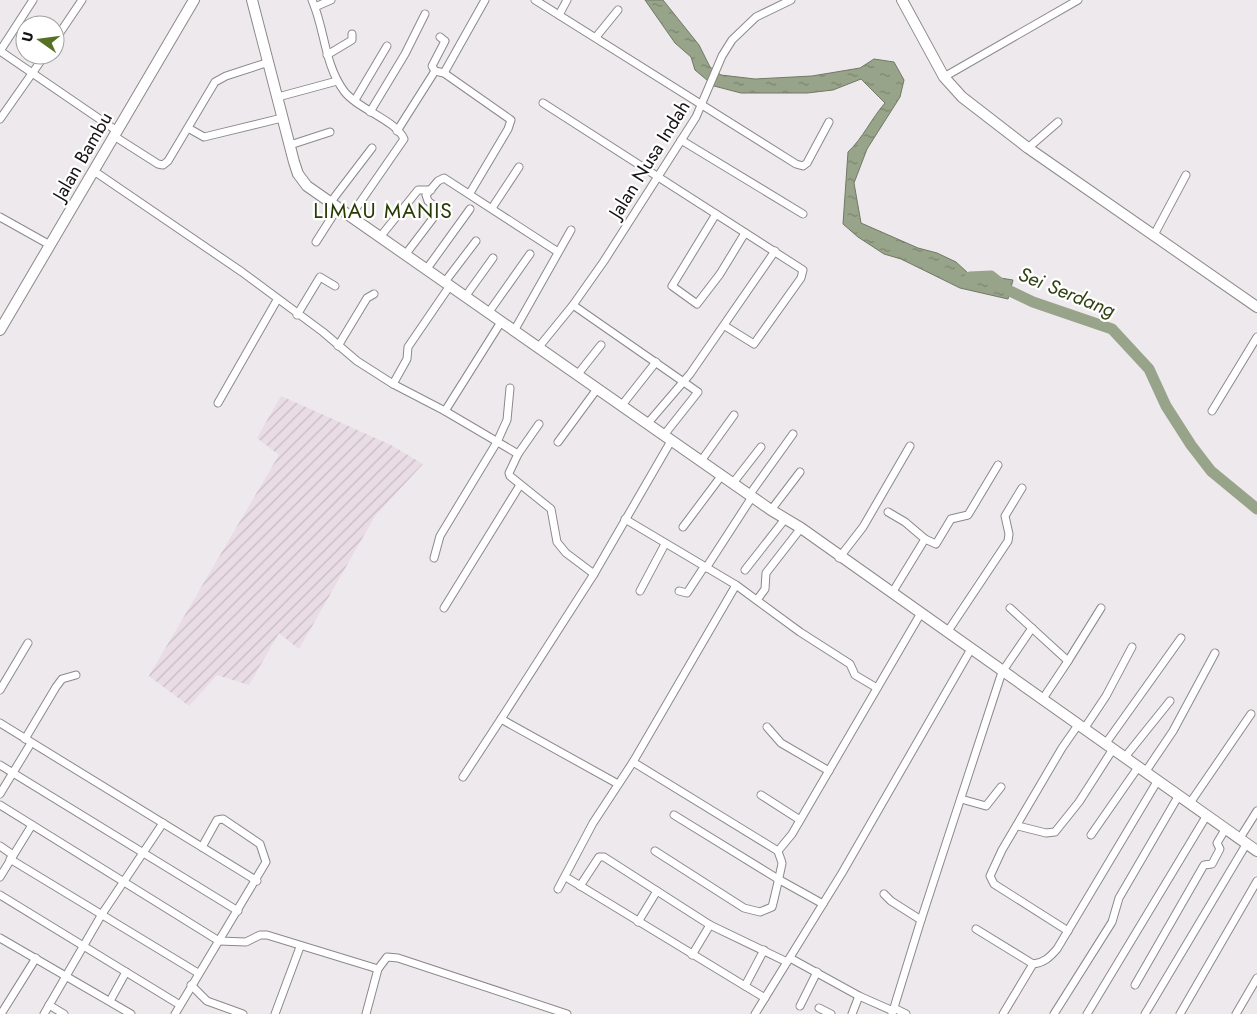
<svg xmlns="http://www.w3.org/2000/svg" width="1257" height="1014" viewBox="0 0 1257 1014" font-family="Jost,sans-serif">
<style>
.industrial{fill:url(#industrial-furrows)}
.water{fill:url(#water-ripples);stroke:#707866}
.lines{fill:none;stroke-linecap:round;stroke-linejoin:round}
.river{stroke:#98a489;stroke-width:11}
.street-casing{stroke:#8d888b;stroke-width:9}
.secondary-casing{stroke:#8d888b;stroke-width:12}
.street{stroke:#fff;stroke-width:7}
.secondary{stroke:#fff;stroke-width:10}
.labels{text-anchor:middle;stroke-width:4.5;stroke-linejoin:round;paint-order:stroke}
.street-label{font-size:19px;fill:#141213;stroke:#fff}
.water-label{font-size:20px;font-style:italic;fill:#304012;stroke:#fff}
.quarter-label{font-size:21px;letter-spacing:1px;fill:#293b03;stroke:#fff}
</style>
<defs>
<pattern id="industrial-furrows" width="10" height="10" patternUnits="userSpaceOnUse" patternTransform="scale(1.25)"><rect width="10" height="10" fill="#e9dce4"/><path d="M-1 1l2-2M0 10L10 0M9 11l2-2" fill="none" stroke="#c7bcc3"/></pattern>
<pattern id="water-ripples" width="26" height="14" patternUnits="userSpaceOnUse" patternTransform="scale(1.25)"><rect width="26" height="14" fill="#98a489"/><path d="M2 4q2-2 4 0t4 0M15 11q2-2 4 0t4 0" fill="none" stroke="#7b846f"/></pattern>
</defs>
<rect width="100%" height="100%" fill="#eee9ec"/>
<!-- industrial -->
<polygon class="industrial" points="281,396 391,445 423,464 375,516 299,649 279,633 249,685 217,675 189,706 149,676 279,455 257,438"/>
<!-- water -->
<path class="water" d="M 645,0 L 663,0 L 699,45 L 710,67 L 721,75 L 755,79 L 812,76 L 860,68 L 874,59 L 894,62 L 904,80 L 900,97 L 867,149 L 854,183 L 861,223 L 918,248 L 937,253 L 956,262 L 968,273 L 1013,280 L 1008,299 L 960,288 L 901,259 L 884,254 L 858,237 L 843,224 L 848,152 C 863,138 871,119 885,103 L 861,79 L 833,90 L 807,93 L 741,93 L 714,86 L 695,70 L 691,57 L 675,43 Z"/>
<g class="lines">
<!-- river -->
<polyline class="river" points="970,277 991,276 1010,291 1033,302 1112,329 1149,369 1166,406 1191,445 1211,471 1257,509"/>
<!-- street casing -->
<g class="street-casing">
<g id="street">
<path d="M 312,0 C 325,29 324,64 344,91 C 357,109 396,120 404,139 L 350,217"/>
<polyline points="535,0 796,164 803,166 807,163 829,122"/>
<polyline points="315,7 331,0"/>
<polyline points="559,15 567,0"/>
<polyline points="596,37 618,10"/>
<polyline points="55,40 82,0"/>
<polyline points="0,51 117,131"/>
<polyline points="0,51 33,0"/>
<polyline points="327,55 352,40 352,34"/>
<polyline points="435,71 444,73 511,120 508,129 470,193"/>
<polyline points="435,71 432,66 445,41 440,37"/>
<polyline points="444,73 485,0"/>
<polyline points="944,77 1078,0"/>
<polyline points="278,97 337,81"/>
<polyline points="355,100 387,46"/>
<polyline points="543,103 803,270 801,278 754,344 725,326"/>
<polyline points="370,112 405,54 425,14"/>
<polyline points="0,119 45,55"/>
<polyline points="188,128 204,137 282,118"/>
<polyline points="397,131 435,71"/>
<polyline points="114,136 158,164 163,165 168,161 215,82 226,76 269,62"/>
<polyline points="681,140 803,214"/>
<polyline points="290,145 330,132"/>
<polyline points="1028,148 1058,122"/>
<polyline points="94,171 242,272 323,332 357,361 393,384 407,359 408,347 449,287"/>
<polyline points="330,203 372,148"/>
<polyline points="492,208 519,167"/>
<polyline points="716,214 672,286 697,304 720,274 745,233"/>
<polyline points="0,217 50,245"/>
<polyline points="1154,235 1186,175"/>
<polyline points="380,237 418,190 431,190"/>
<polyline points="316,242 337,209"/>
<polyline points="405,255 437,213 437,208 428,201 426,195 438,181 444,178 558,252"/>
<polyline points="426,270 470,209"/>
<polyline points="444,283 476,241"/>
<polyline points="465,297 493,258"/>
<polyline points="573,305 698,392 664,435"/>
<polyline points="489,312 530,254"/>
<polyline points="297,315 320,277 335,286"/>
<polyline points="514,331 571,230"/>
<polyline points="338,346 367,298 374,294"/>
<polyline points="538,348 573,305 604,261 696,117 722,56 732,40 756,17 791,0"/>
<polyline points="578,374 601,345"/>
<polyline points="393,384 445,411 518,454 539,424"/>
<polyline points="218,403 277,300"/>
<polyline points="622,405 656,362"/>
<polyline points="445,411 501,322"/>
<polyline points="1212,411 1257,337"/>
<polyline points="648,423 690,374 775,251"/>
<polyline points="558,442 597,389"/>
<polyline points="518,454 509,473 510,476 551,509 557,542 566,553 594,574"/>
<polyline points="701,461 734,415"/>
<polyline points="733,483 761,447"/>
<polyline points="750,494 793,434"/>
<polyline points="771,510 800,472"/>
<polyline points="888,512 905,522 925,539 892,593"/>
<polyline points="625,519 736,585 800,632 850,664 855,675 877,688"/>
<polyline points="683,527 722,475"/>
<polyline points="925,539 936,544 951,519 968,515 998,465"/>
<polyline points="434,558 440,536 497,442 507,420 510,388"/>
<polyline points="839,558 863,527 910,446"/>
<polyline points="706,568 752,497"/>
<polyline points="745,570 785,519"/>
<polyline points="640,591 665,544"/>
<polyline points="679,591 687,593 704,567"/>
<polyline points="757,600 765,589 766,573 801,528"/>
<polyline points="444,608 520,485"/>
<polyline points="1010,608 1068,661 1042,700"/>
<polyline points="948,631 1008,541 1009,534 1005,516 1022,488"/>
<polyline points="1068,661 1101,608"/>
<polyline points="0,690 28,643"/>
<polyline points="0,723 257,881"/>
<polyline points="767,727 781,743 829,771"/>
<polyline points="1084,729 1106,696 1132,647"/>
<polyline points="25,739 56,687 62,679 76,675"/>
<polyline points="1106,743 1181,638"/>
<polyline points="1125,757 1170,701"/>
<polyline points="633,762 778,851 792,834 921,613"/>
<polyline points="0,765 238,911"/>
<polyline points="1146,771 1173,731 1215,653"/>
<polyline points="463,777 501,719"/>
<polyline points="618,784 501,719 594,574 671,441"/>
<polyline points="0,794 31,743"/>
<polyline points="761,795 800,820"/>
<polyline points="961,799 986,806 1001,787"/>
<polyline points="1190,803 1251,714"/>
<polyline points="0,805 219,941 246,942 260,935 267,935 378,969"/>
<polyline points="674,815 778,879 823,904"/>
<polyline points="1018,826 1046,833 1055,832 1079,802 1113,749"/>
<polyline points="1091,835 1139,766"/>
<polyline points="1240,838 1257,811"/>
<polyline points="0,846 13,855"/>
<path d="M 655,851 L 744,908 L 760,912 L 772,907 C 773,904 782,865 782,863 C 781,859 779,855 778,851"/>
<polyline points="10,859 198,973"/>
<polyline points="0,877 32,825"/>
<polyline points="569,879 745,986 764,950"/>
<polyline points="580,886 599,857 604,857 710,925 787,962"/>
<polyline points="558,889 593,823 633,762 736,585"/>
<polyline points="884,894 891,901 921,920"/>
<polyline points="0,895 180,1005"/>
<polyline points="638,922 657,891"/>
<path d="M 976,929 L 1033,964 C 1044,963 1050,957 1057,949 L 1158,780"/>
<polyline points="1068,931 994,884 990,876 1002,850 1062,748 1078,725"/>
<polyline points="0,938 131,1014"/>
<polyline points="692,955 710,925"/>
<polyline points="790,958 859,996 893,1011"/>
<polyline points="191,985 207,1001 243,1014"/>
<polyline points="1135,985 1204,865 1212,864 1220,849 1217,843 1226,828"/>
<polyline points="745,986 765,998"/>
<polyline points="110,1001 126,972"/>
<polyline points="49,1005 64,1014"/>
<polyline points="800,1006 817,972"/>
<polyline points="819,1008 831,1014"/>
<polyline points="894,1008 906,1014"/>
<polyline points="1,1014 36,958"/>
<polyline points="44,1014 102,914 163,823"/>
<polyline points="175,1014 266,862 260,844 223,819 217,820 202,847"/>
<polyline points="275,1014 300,947"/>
<polyline points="366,1014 378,969 387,957 398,958 567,1014"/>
<polyline points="755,1014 842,873 971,649"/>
<polyline points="852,1014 859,996"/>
<polyline points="892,1014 921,920 1002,672 1032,628"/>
<polyline points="1003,1014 1033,964"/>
<polyline points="1054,1014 1112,922 1119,898 1179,795"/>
<polyline points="1087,1014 1207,815"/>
<polyline points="1145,1014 1247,843"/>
<polyline points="1180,1014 1257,881"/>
<polyline points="1236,1014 1257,978"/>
</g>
</g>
<!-- secondary casing -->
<g class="secondary-casing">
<g id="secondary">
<polyline points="252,0 294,162 298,174 307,186 771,510 801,528 1257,851"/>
<polyline points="902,0 944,77 962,97 1028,148 1257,307"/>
<polyline points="0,330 194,0"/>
</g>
</g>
<!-- street -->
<use href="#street" class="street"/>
<!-- secondary -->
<use href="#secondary" class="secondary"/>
</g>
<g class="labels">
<!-- street labels -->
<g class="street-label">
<text transform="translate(82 156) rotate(-60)" y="7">Jalan Bambu</text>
<text transform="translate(649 159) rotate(-58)" y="7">Jalan Nusa Indah</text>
</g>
<!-- water labels -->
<g class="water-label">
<text transform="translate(1067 292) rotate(22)" y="7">Sei Serdang</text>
</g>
<!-- quarter labels -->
<g class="quarter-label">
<text x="383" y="218">LIMAU MANIS</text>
</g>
</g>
<!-- north arrow -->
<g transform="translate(40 40) rotate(284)"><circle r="24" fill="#ffffff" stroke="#a1a0a1"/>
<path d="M0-4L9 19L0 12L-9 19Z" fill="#567125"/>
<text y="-8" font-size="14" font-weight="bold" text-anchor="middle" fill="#141213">U</text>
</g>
</svg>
